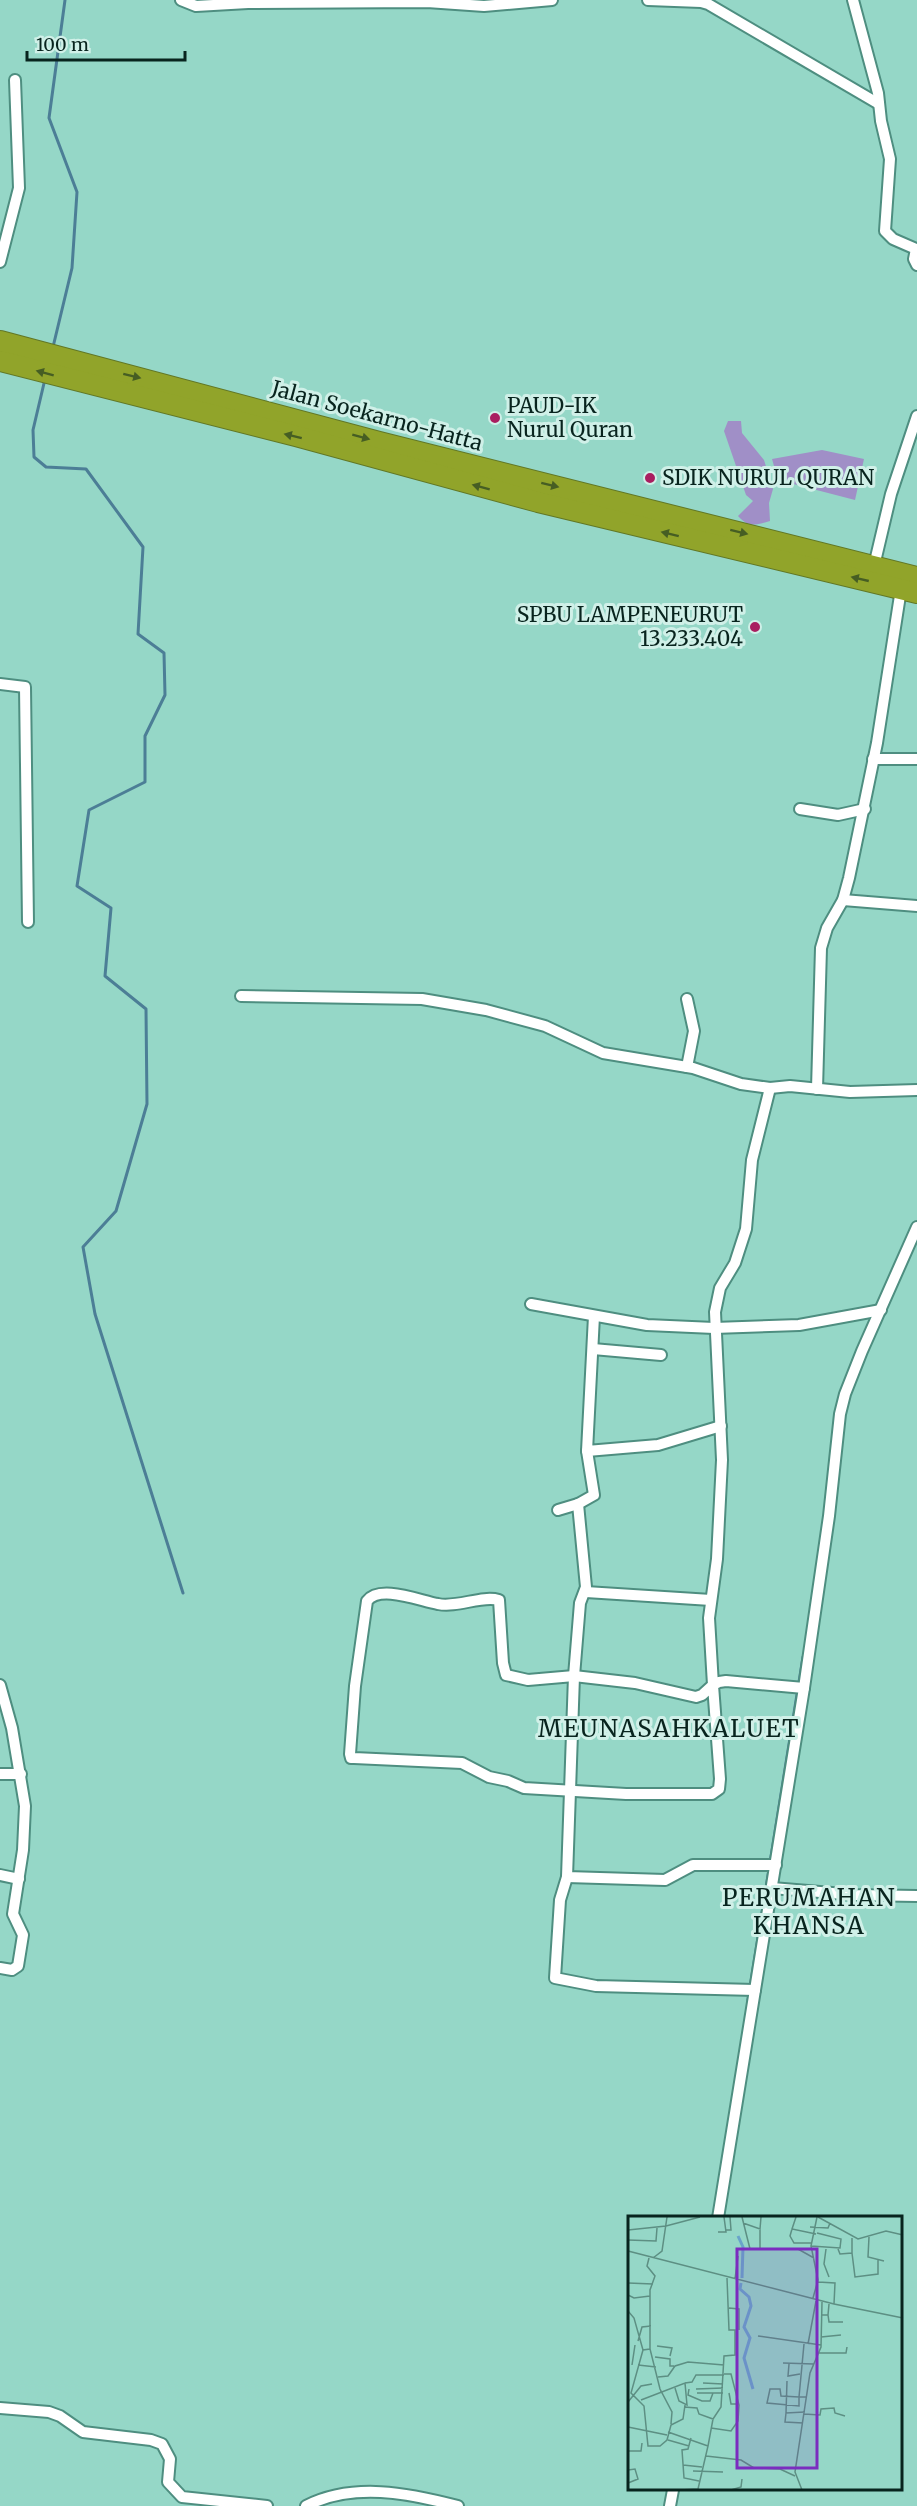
<svg xmlns="http://www.w3.org/2000/svg" width="917" height="2506" viewBox="0 0 917 2506" font-family="Merriweather,serif">
<style>
.forest{fill:#a08fc7}
.lines{fill:none;stroke-linecap:round;stroke-linejoin:round}
.stream{stroke:#4c7e96;stroke-width:3}
.street-casing{stroke:#4e8e80;stroke-width:14}
.highway-casing{stroke:#617726;stroke-width:22}
.street{stroke:#fff;stroke-width:10}
.highway{stroke:#91a42a;stroke-width:20}
.oneway{fill:#465e23}
.poi-dot{fill:#a91e60;stroke:#d0f0e8;stroke-width:2}
.labels{text-anchor:middle;stroke-width:6;stroke-linejoin:round;paint-order:stroke}
.poi-label{font-size:21px;fill:#08241e;stroke:#d0f0e8;text-anchor:start}
.street-label{font-size:21px;fill:#08241e;stroke:#d0f0e8}
.quarter-label{font-size:24px;letter-spacing:1.5px;fill:#08241e;stroke:#d0f0e8}
.inset-river{fill:none;stroke:#69a4ca;stroke-width:3}
.inset-road{fill:none;stroke:#5d8f83;stroke-width:1.5}
.view{fill:#7b2cbf;fill-opacity:0.15;stroke:#7b2cbf;stroke-width:3}
.inset-edge{fill:none;stroke:#08241e;stroke-width:3}
</style>
<rect width="100%" height="100%" fill="#95d7c7"/>
<!-- forest -->
<g class="forest">
<path d="M 728,421 L 741,421 L 742,433 L 764,460 L 773,489 L 769,503 L 770,521 C 755,525 749,528 738,516 L 753,501 L 746,495 L 724,431 Z"/>
<polygon points="822,450 864,459 855,500 778,480 772,459"/>
</g>
<g class="lines">
<!-- stream -->
<g class="stream">
<polyline points="53,347 72,268 77,192 49,118 65,0"/>
<polyline points="45,379 33,430 34,457 46,467 86,469 143,547 138,634 164,653 165,695 145,736 145,782 89,810 77,886 111,908 105,976 146,1009 147,1104 116,1211 83,1247 95,1314 183,1593"/>
<polyline points="748,2000 803,1657"/>
</g>
<!-- street casing -->
<g class="street-casing">
<g id="street">
<polyline points="181,0 196,6 248,3 427,2 484,6 552,0"/>
<polyline points="648,0 701,2 708,4 879,104"/>
<polyline points="853,0 878,93 881,121 890,159 885,231 893,239 916,249 914,259 917,265"/>
<polyline points="0,262 19,188 15,80"/>
<polyline points="874,566 891,494 917,416"/>
<polyline points="0,684 25,687 28,922"/>
<polyline points="873,759 917,759"/>
<polyline points="800,809 838,815 865,809"/>
<polyline points="843,900 917,906"/>
<polyline points="241,996 422,999 486,1010 545,1026 603,1053 693,1068 741,1084 770,1088 790,1086 850,1092 917,1090"/>
<polyline points="687,999 694,1031 687,1067"/>
<path d="M 770,1088 L 752,1160 L 746,1229 L 735,1263 L 720,1288 L 715,1312 L 722,1460 L 717,1559 L 709,1618 L 713,1685 L 702,1695 L 696,1697 L 635,1683 L 574,1676 L 528,1680 L 506,1675 L 503,1663 L 499,1600 C 481,1595 458,1608 438,1604 C 420,1601 380,1584 367,1601 L 355,1686 L 350,1754 L 351,1758 L 354,1758 L 462,1763 L 489,1777 L 508,1781 L 524,1788 L 626,1794 L 712,1794 L 719,1789 L 720,1779 L 713,1685 L 719,1682 L 726,1681 L 804,1688"/>
<polyline points="817,1089 821,948 827,928 843,900 849,878 877,743 901,589"/>
<polyline points="531,1304 647,1325 714,1328 799,1325 881,1310"/>
<polyline points="594,1316 587,1451 658,1445 721,1426"/>
<polyline points="593,1349 661,1355"/>
<polyline points="578,1504 586,1587 580,1603 574,1676 567,1877 665,1880 693,1865 776,1865"/>
<polyline points="558,1510 578,1504 594,1495 587,1451"/>
<polyline points="586,1592 711,1600"/>
<polyline points="0,1685 12,1728 25,1806 23,1850 13,1914 23,1935 18,1966 12,1970 0,1968"/>
<polyline points="0,1774 21,1774"/>
<polyline points="0,1875 19,1879"/>
<polyline points="567,1877 560,1900 555,1978 596,1986 755,1990"/>
<polyline points="772,1888 856,1895 917,1896"/>
<polyline points="718,2218 804,1688 829,1516 840,1414 845,1394 862,1351 917,1227"/>
<polyline points="0,2408 49,2412 60,2416 83,2432 151,2440 162,2444 170,2459 168,2482 182,2497 267,2506"/>
<path d="M 306,2506 C 353,2482 408,2493 458,2506"/>
<polyline points="670,2506 673,2490"/>
</g>
</g>
<!-- highway casing -->
<g class="highway-casing">
<g id="highway">
<polyline points="0,341 379,442 917,577"/>
<polyline points="0,361 296,436 538,502 917,593"/>
</g>
</g>
<!-- street -->
<use href="#street" class="street"/>
<!-- highway -->
<use href="#highway" class="highway"/>
</g>
<!-- one-way arrows -->
<defs><path id="oneway-solid" d="M-6-.8H1V-3.2L6.5 0L1 3.2V.8H-6Z" transform="scale(1.5)"/></defs>
<g class="oneway">
<use href="#oneway-solid" transform="translate(45 373) rotate(-165)"/>
<use href="#oneway-solid" transform="translate(132 376) rotate(14)"/>
<use href="#oneway-solid" transform="translate(293 436) rotate(-166)"/>
<use href="#oneway-solid" transform="translate(361 437) rotate(15)"/>
<use href="#oneway-solid" transform="translate(550 485) rotate(14)"/>
<use href="#oneway-solid" transform="translate(481 487) rotate(-165)"/>
<use href="#oneway-solid" transform="translate(739 532) rotate(14)"/>
<use href="#oneway-solid" transform="translate(670 534) rotate(-166)"/>
<use href="#oneway-solid" transform="translate(860 579) rotate(-167)"/>
</g>
<!-- markers -->
<g class="poi-dot">
<circle cx="495" cy="418" r="6"/>
<circle cx="650" cy="478" r="6"/>
<circle cx="755" cy="627" r="6"/>
</g>
<g class="labels">
<!-- poi labels -->
<g class="poi-label">
<text x="507" y="413">PAUD-IK<tspan x="507" dy="24">Nurul Quran</tspan></text>
<text x="662" y="485">SDIK NURUL QURAN</text>
<text x="743" y="622" text-anchor="end">SPBU LAMPENEURUT<tspan x="743" dy="24">13.233.404</tspan></text>
</g>
<!-- street labels -->
<g class="street-label">
<text transform="translate(377 416) rotate(15)" y="7">Jalan Soekarno-Hatta</text>
</g>
<!-- quarter labels -->
<g class="quarter-label">
<text x="669" y="1737">MEUNASAHKALUET</text>
<text x="809" y="1906">PERUMAHAN<tspan x="809" dy="28">KHANSA</tspan></text>
</g>
</g>
<!-- overview -->
<g transform="translate(628 2216)">
<rect width="274" height="274" fill="#95d7c7"/>
<path class="inset-river" d="M 110,20 L 115,31 L 114,62M 113,67 L 112,73 L 121,81 L 123,90 L 116,111 L 122,122 L 116,142 L 125,173"/>
<path class="inset-road" d="M 114,1 L 122,33 L 170,33 L 186,42M 168,1 L 164,13 L 188,18M 190,1 L 230,23 L 258,15 L 275,19M 115,7 L 132,13 L 133,1M 182,11 L 200,12 L 202,7M 132,13 L 132,34M 164,13 L 162,20 L 166,27 L 184,27M 0,14 L 38,10 L 72,1M 98,14 L 103,14 L 102,1M 90,16 L 98,16 L 96,1M 241,21 L 240,41 L 256,45M 0,24 L 28,25 L 29,12M 183,30 L 212,32 L 213,23 L 189,17M 198,33 L 196,48 L 201,61M 210,33 L 212,38 L 224,37 L 224,22M 0,35 L 206,88 L 275,102M 224,37 L 227,61 L 250,58 L 250,44M 21,42 L 19,50 L 27,60 L 22,74 L 22,133 L 32,173 L 44,196 L 43,208M 25,42 L 34,35 L 39,1M 107,63 L 110,40M 190,66 L 207,67 L 206,88M 0,67 L 25,68M 0,79 L 6,82 L 22,80M 185,82 L 190,64 L 183,30 L 189,1M 101,92 L 111,93 L 111,114M 0,95 L 6,102 L 15,134M 193,99 L 200,99 L 201,88M 200,99 L 201,106 L 215,106M 130,120 L 193,129M 193,121 L 213,119M 10,125 L 14,111 L 23,110M 176,128 L 171,181 L 153,180 L 152,173 L 142,173 L 139,187 L 171,190 L 171,181 L 179,181M 180,128 L 188,85M 29,130 L 44,132 L 42,140M 22,133 L 15,134 L 3,177 L 16,190 L 20,230 L 32,230 L 39,224 L 43,209 L 55,203 L 57,189M 190,137 L 218,137 L 219,131M 27,141 L 42,143 L 42,150 L 46,150M 155,147 L 186,148M 161,148 L 160,160 L 172,158M 4,149 L 7,129M 10,149 L 28,151M 30,161 L 40,160 L 47,150 L 60,146 L 96,149M 159,165 L 158,197 L 177,196M 57,167 L 64,166 L 68,159 L 96,159M 75,167 L 95,168M 61,173 L 60,179 L 74,185 L 82,185 L 85,177M 68,173 L 95,172M 69,177 L 95,177M 101,177 L 103,188 L 111,188M 13,184 L 57,167 L 59,189 L 51,185 L 47,172M 0,186 L 13,170 L 24,168M 56,191 L 69,192 L 71,198 L 85,203 L 93,191 L 96,140 L 107,139 L 107,114 L 101,114 L 99,62M 158,197 L 157,206 L 175,207M 176,198 L 192,199 L 193,193 L 206,192 L 207,197 L 217,200M 0,211 L 39,219M 83,212 L 103,215 L 110,205 L 111,189 L 103,158 L 96,158M 40,216 L 80,230 L 70,273 L 52,274M 63,222 L 60,233 L 54,234 L 56,262 L 71,265M 40,224 L 61,230M 80,230 L 85,203M 0,235 L 13,235 L 14,227M 78,240 L 113,244 L 126,252 L 152,253 L 167,260M 55,249 L 74,251M 0,254 L 7,253 L 10,263 L 0,267M 65,255 L 95,256M 103,274 L 113,271 L 114,263M 174,274 L 167,256 L 182,157 L 193,131 L 194,86"/>
<path class="view" d="M 109,33 L 189,33 L 189,252 L 109,252 Z"/>
<rect width="274" height="274" class="inset-edge"/>
</g>
<!-- scale -->
<path d="M27 51v9h158v-9" fill="none" stroke="#08241e" stroke-width="3"/>
<text x="36" y="51" font-size="18" fill="#08241e" stroke="#d0f0e8" stroke-width="4.5" paint-order="stroke">100 m</text>
</svg>
